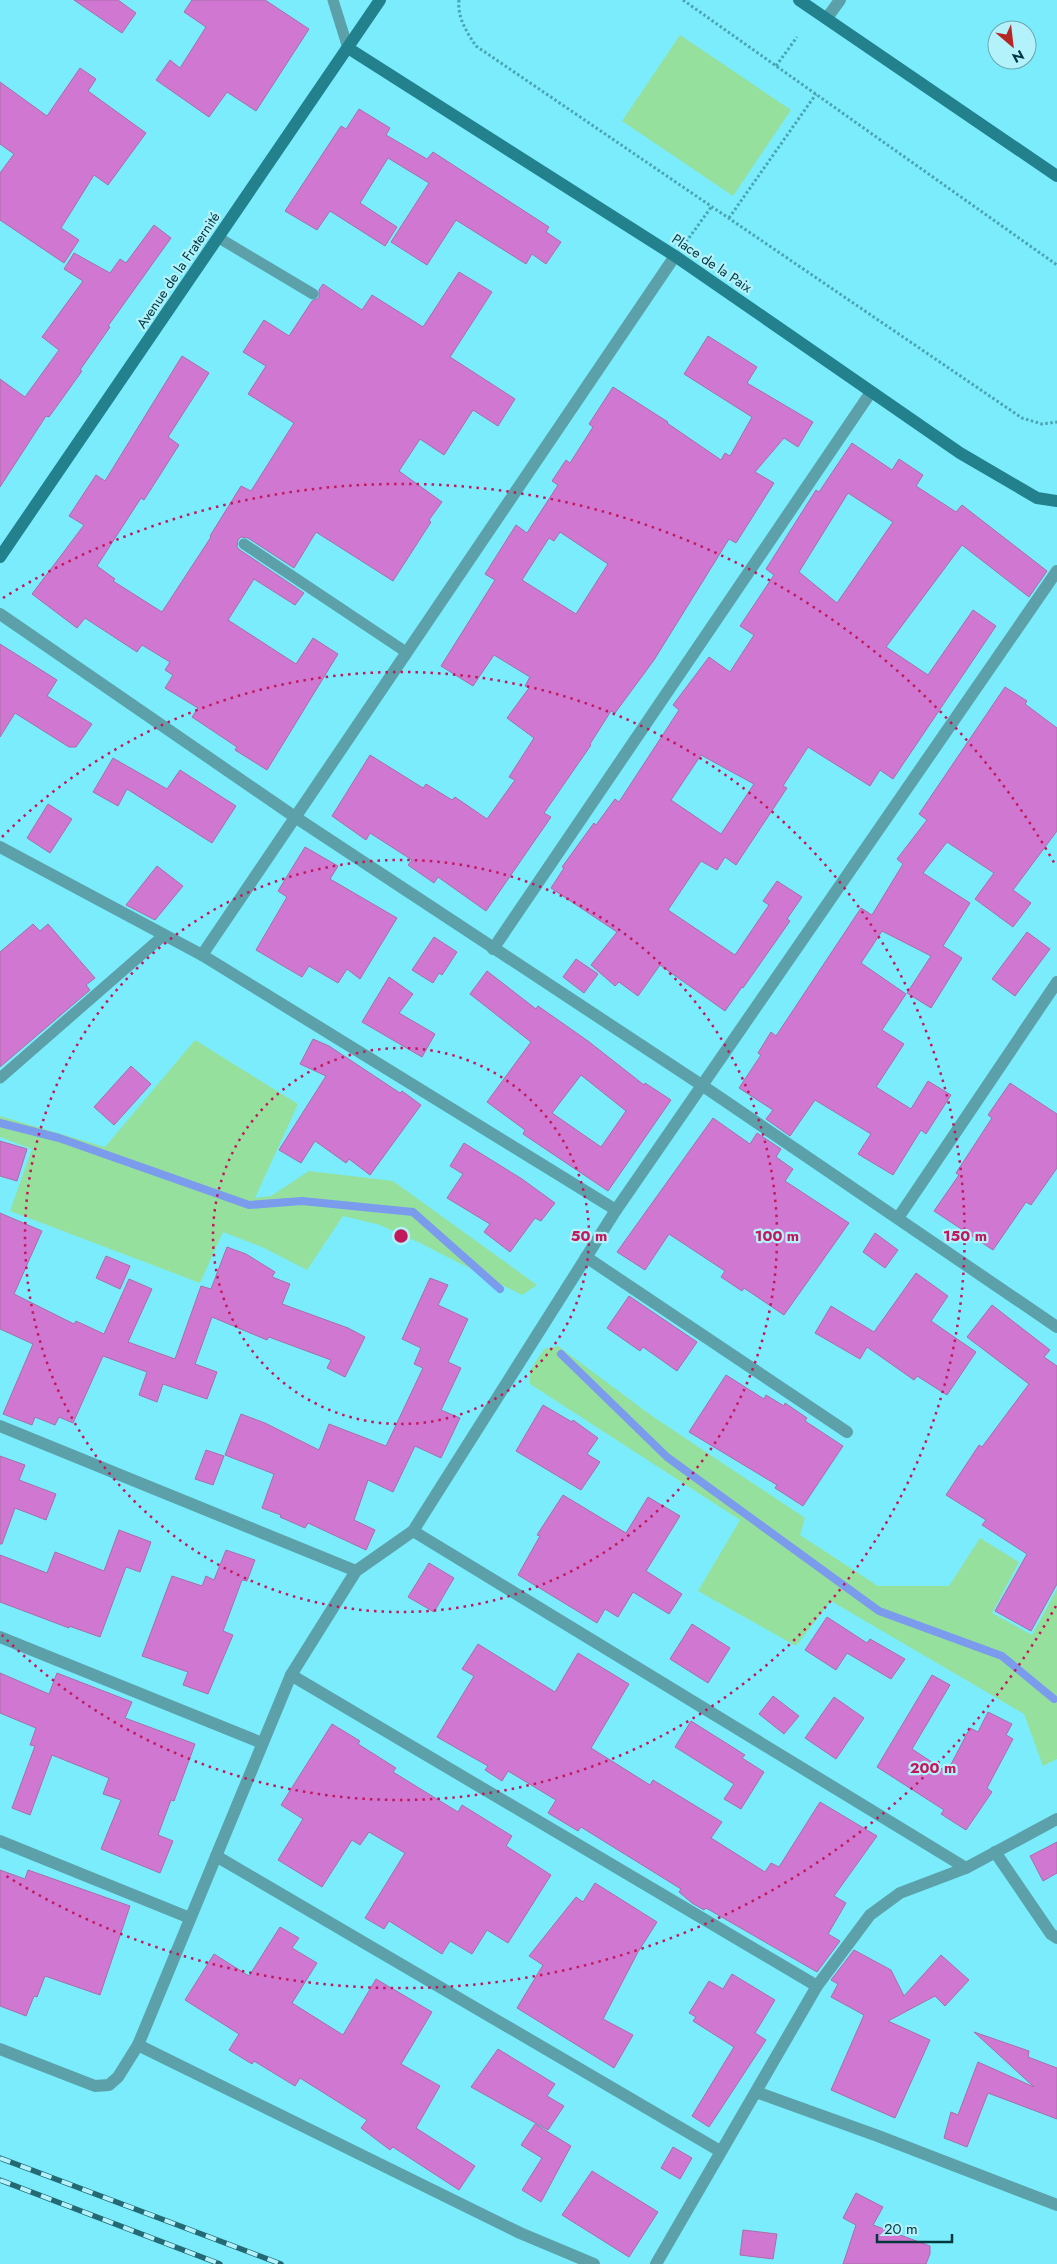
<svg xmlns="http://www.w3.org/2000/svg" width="1057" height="2264" viewBox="0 0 1057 2264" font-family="Jost,sans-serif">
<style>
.green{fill:#96e09e}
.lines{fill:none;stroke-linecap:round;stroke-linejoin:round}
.stream{stroke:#7b9bed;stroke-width:8}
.building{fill:#d078d1;stroke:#a86ea7;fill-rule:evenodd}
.path{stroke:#4aa4b1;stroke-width:3;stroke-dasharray:2.5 2.5;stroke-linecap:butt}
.lane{stroke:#5ca1aa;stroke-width:11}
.street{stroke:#5ca1aa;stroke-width:12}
.secondary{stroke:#22818d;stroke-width:12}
.rail-casing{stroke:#236a74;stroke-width:5.5}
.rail{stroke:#b4f2fb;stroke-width:4;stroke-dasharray:11;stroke-linecap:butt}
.ring{fill:none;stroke:#c2185b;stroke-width:2.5;stroke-dasharray:2.5 5}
.labels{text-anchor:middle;stroke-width:4.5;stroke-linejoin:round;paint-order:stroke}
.street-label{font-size:14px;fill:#01383f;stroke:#b4f2fb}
.centre{fill:#c2185b;stroke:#b4f2fb;stroke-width:2.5}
.ring-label{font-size:15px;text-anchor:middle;font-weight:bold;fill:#c2185b;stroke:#b4f2fb;stroke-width:4.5;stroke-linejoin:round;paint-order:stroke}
</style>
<rect width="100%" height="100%" fill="#7aecfc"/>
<!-- green -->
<g class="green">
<polygon points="680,35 791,110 733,196 622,121"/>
<polygon points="195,1040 298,1104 255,1198 271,1196 309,1171 393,1181 537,1285 522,1295 420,1243 380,1225 343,1216 307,1270 262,1247 223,1232 200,1283 10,1211 32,1149 0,1137 0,1116 105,1147"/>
<polygon points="558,1346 652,1416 805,1518 800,1535 878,1586 949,1586 980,1538 1019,1562 992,1613 1032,1635 1057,1589 1057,1759 1043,1766 1024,1714 831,1601 796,1646 698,1591 740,1520 530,1384 530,1370 544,1349"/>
</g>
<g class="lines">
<!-- stream -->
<g class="stream">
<polyline points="0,1123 59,1138 249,1205 302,1201 413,1212 500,1289"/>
<polyline points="561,1354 667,1457 879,1611 1002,1656 1054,1699"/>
</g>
</g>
<!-- building -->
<g class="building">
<polygon points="74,0 118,0 136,13 122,33"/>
<polygon points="192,0 265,0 309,29 256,111 227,92 209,117 156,80 170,60 180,68 206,27 184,12"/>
<polygon points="80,68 96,79 88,91 146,133 108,185 94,175 61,228 79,240 64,263 0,220 0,173 14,154 0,144 0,82 47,116"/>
<polygon points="359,109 390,128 386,135 427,159 433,152 549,227 546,232 561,242 546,264 532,254 526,264 456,220 427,265 391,242 429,183 388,158 360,203 397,227 385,246 330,211 317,230 285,211 341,126 346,129"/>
<polygon points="154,225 171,238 108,326 110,327 80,370 82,371 49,417 46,416 0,487 0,379 25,397 59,350 42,337 83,281 64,269 74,253 110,273 120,259 126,263"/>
<polygon points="459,272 492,292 450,357 515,399 498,426 473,410 444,455 420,439 399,471 442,502 429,520 431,522 393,581 316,532 294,568 248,538 241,537 238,540 237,547 240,550 304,593 295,605 254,579 228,620 296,664 313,638 338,654 267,770 235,750 237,747 192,717 198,708 165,688 173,675 165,670 170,662 142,645 137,652 85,618 77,628 32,594 84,525 69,516 96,475 105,481 182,356 209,373 168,437 179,445 144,500 141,498 97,566 115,579 113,581 162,612 211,537 210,536 241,486 251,491 294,423 248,394 266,366 243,352 264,320 289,336 312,301 319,298 319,290 323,284 362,310 372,295 423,327"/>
<path d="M 708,336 L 757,367 L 747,383 L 813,422 L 798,447 L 784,438 L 755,472 L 774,483 L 736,543 L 729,539 L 654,660 L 615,713 L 611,711 L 590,744 L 591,745 L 544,813 L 551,817 L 486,911 L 438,877 L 434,883 L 408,865 L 412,860 L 370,833 L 366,840 L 332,816 L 370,755 L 423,788 L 426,784 L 452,800 L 455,797 L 487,819 L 515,780 L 509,777 L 534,738 L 507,718 L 529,688 L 525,686 L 530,677 L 494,655 L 473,686 L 441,666 L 495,580 L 485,574 L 516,525 L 527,533 L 558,485 L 552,481 L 566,460 L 570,463 L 593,427 L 589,424 L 613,387 L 668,422 L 667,423 L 721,460 L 725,453 L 730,456 L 752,417 L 684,374 ZM 560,532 L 608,564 L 576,614 L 522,580 L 549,538 L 554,541 Z"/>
<path d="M 852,443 L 892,470 L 899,459 L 923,475 L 916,486 L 956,512 L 962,505 L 1047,571 L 1029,597 L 962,545 L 886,647 L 928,675 L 973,610 L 996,626 L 893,779 L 880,770 L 870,786 L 808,747 L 783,786 L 787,788 L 736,865 L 725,857 L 717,870 L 701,861 L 668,910 L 735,955 L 769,905 L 763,901 L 777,881 L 802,897 L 787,919 L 790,921 L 743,988 L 742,987 L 725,1011 L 660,965 L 638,996 L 619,982 L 615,986 L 591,965 L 617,932 L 551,888 L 564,868 L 562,867 L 594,823 L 596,825 L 615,799 L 619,802 L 679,710 L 673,705 L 709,657 L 730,672 L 754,635 L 740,626 L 774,575 L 766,569 L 816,490 L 819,492 ZM 848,493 L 893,522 L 837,603 L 799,572 ZM 701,755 L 754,784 L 721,834 L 671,800 Z"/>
<polygon points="0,644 57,680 47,696 92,724 76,747 69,747 15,713 0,737"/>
<polygon points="1005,687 1027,701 1025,704 1057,728 1057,831 1013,890 1031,903 1013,927 975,899 994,873 947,842 923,873 970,903 943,946 962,958 931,1008 907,993 931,956 882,931 861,963 906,994 882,1030 904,1044 876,1087 911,1109 928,1081 951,1095 926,1134 921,1130 893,1175 858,1154 871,1134 815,1100 790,1136 766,1119 773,1110 739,1088 761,1055 758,1053 771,1032 776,1036 861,908 872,915 903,864 897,859 927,820 919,814"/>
<polygon points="113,758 167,789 180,770 236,806 212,843 127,789 118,806 93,792"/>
<polygon points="48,804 72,819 50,853 27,838"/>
<polygon points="305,847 338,866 330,879 397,918 360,979 347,969 338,983 309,966 302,977 256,950 287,897 278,891"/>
<polygon points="157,866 183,886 155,920 126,905"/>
<polygon points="33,924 40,931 48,924 95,978 86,985 90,990 0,1067 0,952"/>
<polygon points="1027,932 1050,949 1015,996 992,979"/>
<polygon points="434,937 457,952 442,975 439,973 433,983 412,970"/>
<polygon points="576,959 598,974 584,993 563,977"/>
<path d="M 487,971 L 536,1009 L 538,1006 L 588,1041 L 644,1085 L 645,1083 L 671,1100 L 608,1191 L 523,1134 L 525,1130 L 487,1102 L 531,1042 L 470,994 ZM 581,1075 L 626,1111 L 601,1147 L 552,1113 Z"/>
<polygon points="389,977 413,994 399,1013 435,1034 422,1057 362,1022"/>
<polygon points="313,1039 329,1046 400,1093 402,1091 421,1105 370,1175 349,1159 346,1163 315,1141 301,1163 279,1150 326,1076 300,1064"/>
<polygon points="131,1066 151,1084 114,1125 94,1107"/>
<polygon points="1010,1083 1057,1114 1057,1168 1031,1205 1026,1202 993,1250 934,1211 959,1175 956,1173 992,1118 988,1115"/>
<polygon points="713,1118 750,1144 757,1133 781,1149 776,1157 793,1169 785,1181 849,1223 784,1315 744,1288 742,1291 721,1277 725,1271 669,1234 645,1270 617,1252"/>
<polygon points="0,1141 27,1149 17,1181 0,1176"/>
<polygon points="464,1143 522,1179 555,1203 541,1221 535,1218 510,1252 484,1232 490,1224 447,1198 463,1174 450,1166"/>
<polygon points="0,1213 42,1231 14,1294 74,1324 76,1321 104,1334 129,1279 152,1289 128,1342 175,1359 201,1286 211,1289 227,1247 246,1254 275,1272 272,1277 290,1284 282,1304 348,1328 365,1337 345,1377 327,1368 331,1360 269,1337 267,1340 212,1317 195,1364 217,1372 207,1399 163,1384 157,1402 139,1395 147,1372 103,1356 73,1423 59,1417 55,1425 35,1417 32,1425 3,1414 33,1344 0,1329"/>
<polygon points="875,1233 898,1250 885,1268 863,1252"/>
<polygon points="106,1256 130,1266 120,1289 96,1278"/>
<polygon points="916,1273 948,1296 931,1321 976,1352 947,1395 917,1376 914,1380 867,1347 860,1359 815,1333 831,1306 874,1332"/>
<polygon points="430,1278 448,1285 438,1305 468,1319 448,1362 461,1368 441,1410 460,1418 441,1458 415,1446 393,1492 368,1480 354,1520 375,1530 366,1550 308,1523 305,1528 280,1517 281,1515 262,1508 274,1474 225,1455 241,1414 265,1423 319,1450 329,1424 386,1446 423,1368 414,1364 421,1348 402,1339"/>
<polygon points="629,1296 697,1342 677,1371 643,1347 640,1351 607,1328"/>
<polygon points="992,1305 1050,1350 1044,1357 1057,1366 1057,1584 1031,1631 995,1611 1027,1554 982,1525 986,1520 946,1495 979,1445 982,1447 1029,1384 967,1337"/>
<polygon points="726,1375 764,1399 766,1395 784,1406 785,1403 807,1418 805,1421 843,1446 803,1506 775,1488 777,1485 689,1432"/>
<polygon points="543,1405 572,1422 573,1420 598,1438 587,1454 600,1462 581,1490 516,1451"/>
<polygon points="206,1450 224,1456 213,1485 195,1479"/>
<polygon points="0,1456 25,1465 19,1480 56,1494 46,1520 15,1508 2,1544 0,1544"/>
<polygon points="563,1495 626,1533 648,1497 680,1516 646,1571 682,1594 669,1614 633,1592 618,1617 605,1609 597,1623 518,1575 540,1536 537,1535"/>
<polygon points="119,1530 151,1542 140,1572 126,1567 100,1637 69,1626 69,1628 0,1602 0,1555 47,1573 55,1552 104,1571"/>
<polygon points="226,1550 255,1560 247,1581 242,1580 223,1631 233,1635 208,1694 183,1685 188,1672 142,1656 172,1576 202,1586 206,1576 214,1580"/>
<polygon points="429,1563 454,1578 434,1612 408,1597"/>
<polygon points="827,1617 867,1643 870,1639 905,1659 891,1679 847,1653 836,1670 805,1650"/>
<polygon points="692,1624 730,1648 708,1683 670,1659"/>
<polygon points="478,1644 555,1692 578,1653 629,1684 591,1748 650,1785 653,1780 722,1822 711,1838 765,1872 771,1863 779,1867 820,1802 877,1836 834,1896 846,1903 828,1934 840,1941 817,1972 706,1908 704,1910 692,1903 679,1892 681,1889 581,1827 578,1831 548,1813 556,1800 508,1771 502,1781 485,1770 488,1766 437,1737 474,1676 462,1669"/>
<polygon points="0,1673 49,1694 57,1673 132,1702 125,1718 195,1744 174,1801 171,1800 158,1835 173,1841 160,1873 101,1849 121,1800 103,1794 109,1778 52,1755 30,1815 12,1808 35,1746 30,1745 36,1728 0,1713"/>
<polygon points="932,1675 950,1685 912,1749 947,1772 970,1728 978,1732 988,1712 1012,1724 1006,1735 1013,1739 987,1788 992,1792 966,1830 941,1814 944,1810 877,1767"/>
<polygon points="773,1696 799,1716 784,1734 759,1714"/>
<polygon points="834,1697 864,1718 836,1759 805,1738"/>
<polygon points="691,1721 745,1755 742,1758 764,1772 741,1809 724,1799 734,1784 675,1747"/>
<polygon points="332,1724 360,1741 358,1744 396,1768 393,1772 458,1812 462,1805 512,1836 506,1846 551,1875 508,1943 487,1930 472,1954 450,1941 442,1954 389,1921 384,1929 365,1918 405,1853 369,1832 360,1845 352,1840 322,1887 278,1860 303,1819 281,1805"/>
<polygon points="1057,1842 1057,1873 1043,1881 1030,1856"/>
<polygon points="0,1870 25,1879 28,1870 130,1906 100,1995 45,1976 37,1997 34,1996 26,2016 0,2006"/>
<polygon points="595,1883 657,1922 638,1952 603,2019 633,2035 614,2068 517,2008 543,1965 529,1956 576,1897 583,1902"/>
<polygon points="280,1927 299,1938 292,1948 317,1963 292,2003 343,2035 376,1979 432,2012 401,2064 440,2086 416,2128 475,2166 459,2190 393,2147 390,2150 361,2128 367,2120 300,2078 295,2086 254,2061 252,2064 229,2050 239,2034 185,2000 214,1954 249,1976"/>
<polygon points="854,1950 891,1970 904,1996 941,1955 969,1980 945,2006 935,1996 888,2021 930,2040 895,2118 831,2090 864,2015 831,1997 838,1984 831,1980"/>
<polygon points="732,1974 775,2000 755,2033 766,2040 709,2127 692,2116 734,2047 693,2021 696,2017 689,2013 709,1981 723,1989"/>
<polygon points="974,2032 1029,2051 1028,2057 1057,2068 1057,2119 988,2093 967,2147 944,2138 951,2112 958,2115 978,2062 1034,2087"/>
<polygon points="498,2049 555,2084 547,2096 564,2106 548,2130 471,2087"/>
<polygon points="535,2124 571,2146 541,2202 522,2190 542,2158 521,2145"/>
<polygon points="673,2147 692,2158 680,2179 661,2168"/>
<polygon points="592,2171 658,2212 629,2257 562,2215"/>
<polygon points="856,2193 883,2207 873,2225 930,2246 930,2254 926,2264 843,2264 856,2225 843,2218"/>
<polygon points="743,2230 777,2234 773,2259 740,2255"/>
</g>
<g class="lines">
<!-- path -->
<g class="path">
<path d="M 459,0 C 457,17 467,33 476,46 L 1022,418 L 1042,424 L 1057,422"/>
<polyline points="683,0 1057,265"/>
<polyline points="776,66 797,37"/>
<polyline points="729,218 816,94"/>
<polyline points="686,242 712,206"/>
</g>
<!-- lane -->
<g class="lane">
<polyline points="333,0 348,48"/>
<polyline points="219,238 313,294"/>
<polyline points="244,544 406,652"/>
<polyline points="0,1078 164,935"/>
</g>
<!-- street -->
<g class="street">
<polyline points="827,18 840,0"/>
<polyline points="0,614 295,817 703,1086 1057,1327"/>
<polyline points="0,847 202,955 616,1210"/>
<polyline points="493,949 871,392"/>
<polyline points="202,955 675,256"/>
<polyline points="898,1218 1057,982"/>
<polyline points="586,1257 847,1432"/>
<polyline points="0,1426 356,1571"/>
<polyline points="413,1531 966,1868"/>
<polyline points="0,1637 262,1743"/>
<polyline points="291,1675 817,1986"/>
<polyline points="0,1841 190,1918"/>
<polyline points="995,1852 1051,1934 1057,1938"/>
<polyline points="216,1856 720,2151"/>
<polyline points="138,2045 520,2233 594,2264"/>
<polyline points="0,2049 95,2086 109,2085 118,2077 138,2045 291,1675 356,1571 413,1531 616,1210 1057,571"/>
<polyline points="756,2092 878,2136 1057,2205"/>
<polyline points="656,2264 817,1986 870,1915 900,1893 966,1868 1057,1819"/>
</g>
<!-- secondary -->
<g class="secondary">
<polyline points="799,0 1057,176"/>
<polyline points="348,48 675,256 960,453 1037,498 1057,501"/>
<polyline points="0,557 380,0"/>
</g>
<!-- rail casing -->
<g class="rail-casing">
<g id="rail">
<polyline points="0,2158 281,2264"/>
<polyline points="0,2180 220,2264"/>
</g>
</g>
<!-- rail -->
<use href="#rail" class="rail"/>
</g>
<!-- distance rings -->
<g class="ring">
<circle cx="401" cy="1236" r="188"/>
<circle cx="401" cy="1236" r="376"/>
<path d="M2 837A564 564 0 1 1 2 1635"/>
<path d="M1056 1606A752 752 0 0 1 3 1874M3 598A752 752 0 0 1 1056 866"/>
</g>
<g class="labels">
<!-- street labels -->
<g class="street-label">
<text transform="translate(712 263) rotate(34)" y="5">Place de la Paix</text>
<text transform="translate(178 270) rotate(-56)" y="5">Avenue de la Fraternité</text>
</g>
</g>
<circle cx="401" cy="1236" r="8" class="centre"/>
<g class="ring-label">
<text x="589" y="1241">50 m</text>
<text x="777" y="1241">100 m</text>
<text x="965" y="1241">150 m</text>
<text x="933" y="1773">200 m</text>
</g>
<!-- north arrow -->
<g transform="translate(1012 45) rotate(152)"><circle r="24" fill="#b4f2fb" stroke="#6ca8b0"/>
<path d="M0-4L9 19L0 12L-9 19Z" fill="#b52624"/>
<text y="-8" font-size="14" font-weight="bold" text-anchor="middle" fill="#01383f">N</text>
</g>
<!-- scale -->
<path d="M877 2234v8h75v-8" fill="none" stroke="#01383f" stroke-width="2.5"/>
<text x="884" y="2234" font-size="15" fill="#01383f" stroke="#b4f2fb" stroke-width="4" paint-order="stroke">20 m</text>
</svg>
